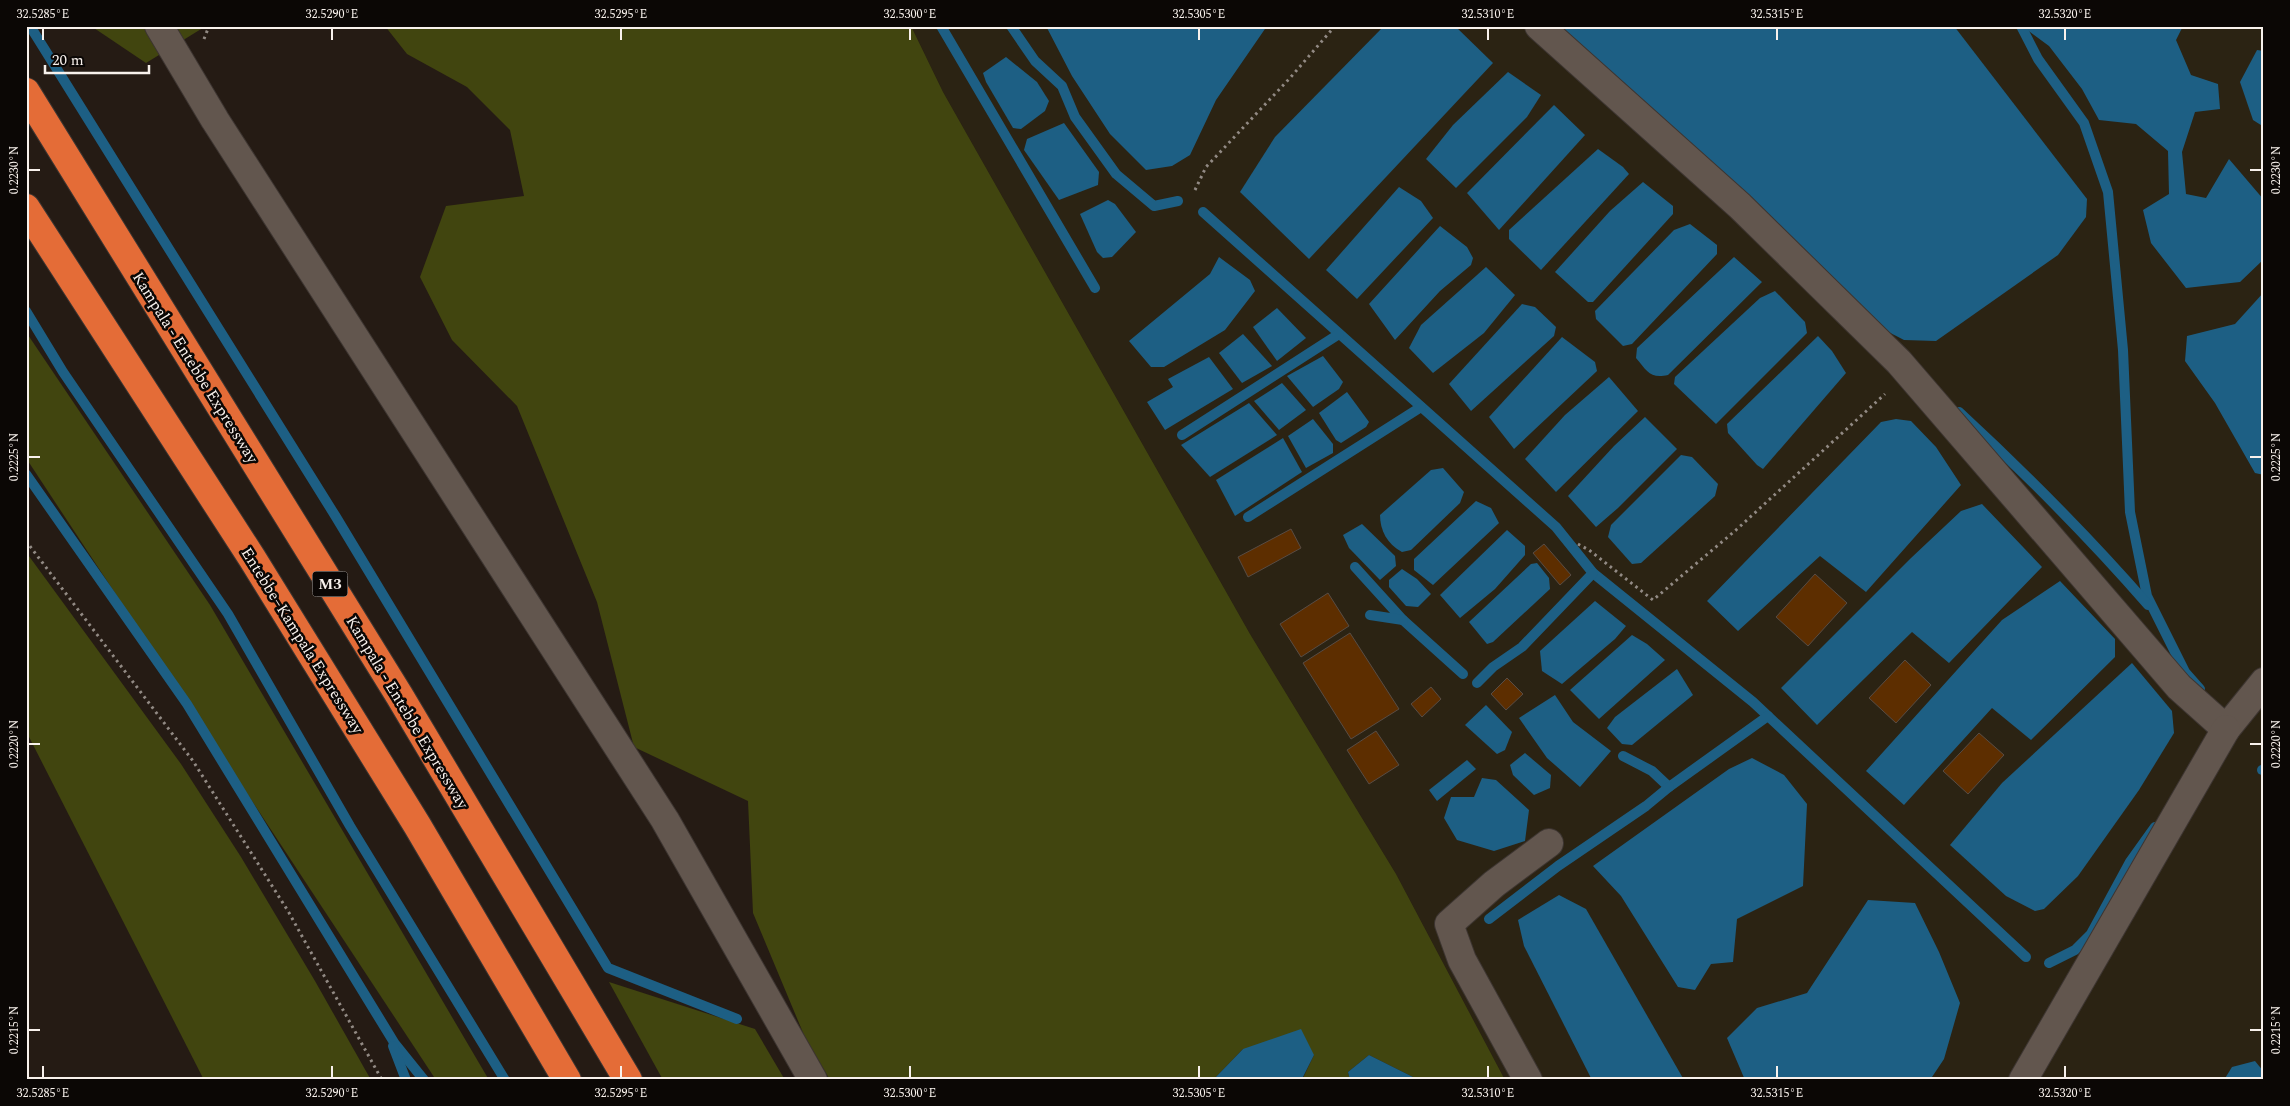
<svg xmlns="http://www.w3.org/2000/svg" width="2290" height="1106" viewBox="0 0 2290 1106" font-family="Spectral,serif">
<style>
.commercial{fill:#2b2313}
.green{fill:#41450f}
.water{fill:#1d5f84}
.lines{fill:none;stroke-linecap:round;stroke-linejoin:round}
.stream{stroke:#1d5f84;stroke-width:10}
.building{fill:#5d2e00;stroke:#584c44}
.minor-casing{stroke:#3d3531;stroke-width:30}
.highway-casing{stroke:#3d3531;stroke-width:30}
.path{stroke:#928a84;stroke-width:3;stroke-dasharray:2.5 4;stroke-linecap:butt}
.minor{stroke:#62564e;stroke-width:28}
.highway{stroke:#e46c37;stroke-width:28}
.ticks{fill:none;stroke:#f8f1ec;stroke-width:2}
.labels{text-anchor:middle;stroke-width:5;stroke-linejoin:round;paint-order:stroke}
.shield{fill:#0b0705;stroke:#b1aba7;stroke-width:1}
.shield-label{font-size:15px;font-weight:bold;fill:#f8f1ec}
.street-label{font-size:16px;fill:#f8f1ec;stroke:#0b0705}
.neatline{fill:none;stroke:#f8f1ec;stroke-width:2}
.ticks-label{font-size:12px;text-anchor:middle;fill:#f8f1ec}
</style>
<rect width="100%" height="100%" fill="#251b14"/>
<!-- commercial -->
<polygon class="commercial" points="911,26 2264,26 2264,1080 1505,1080 1396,874 1250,634 943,92"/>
<!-- green -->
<g class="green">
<polygon points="91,26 206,26 146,63"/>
<polygon points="385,26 911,26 943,92 1250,634 1396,874 1505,1080 1419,1080 1369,1055 1348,1072 1350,1080 1305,1080 1303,1078 1314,1055 1243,1049 1213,1080 830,1080 804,1035 753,913 748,801 634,747 597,602 517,406 452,340 420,277 446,206 524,196 510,130 467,87 407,54"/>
<polygon points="26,332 210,605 489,1080 436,1080 26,458"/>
<polygon points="26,552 181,764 241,857 315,981 371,1080 204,1080 26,731"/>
<polygon points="609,982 755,1029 785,1080 663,1080"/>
</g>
<!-- water -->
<g class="water">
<polygon points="1046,26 1267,26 1216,100 1190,155 1172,166 1146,170 1110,134 1072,76"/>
<polygon points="1384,26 1455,26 1493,63 1309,259 1240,192 1275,137"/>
<polygon points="1555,26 1954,26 2087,199 2086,217 2058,255 1936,341 1904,340 1869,322"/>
<polygon points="2022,26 2183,26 2176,40 2191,75 2218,84 2220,109 2195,112 2182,152 2186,194 2206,198 2229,159 2264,200 2264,259 2240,282 2186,288 2151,243 2143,210 2169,194 2168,151 2136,124 2099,120 2082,89 2049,46"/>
<polygon points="2257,50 2264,51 2264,127 2253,120 2240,82"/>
<polygon points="1006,57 1037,82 1049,101 1045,111 1021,129 1013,128 986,82 983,73"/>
<polygon points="1508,72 1541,95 1527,117 1456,188 1426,159 1453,125"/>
<polygon points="1554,105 1585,135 1499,230 1467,193"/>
<polygon points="1064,123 1099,172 1098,185 1059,200 1024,150 1027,139"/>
<polygon points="1598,149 1623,167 1629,174 1541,270 1509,239 1509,230"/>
<polygon points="1643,182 1673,206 1673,214 1593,302 1588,302 1555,272 1610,211"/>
<polygon points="1399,187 1421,201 1433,218 1357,299 1326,270"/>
<polygon points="1108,200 1115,204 1136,232 1112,257 1103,258 1097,252 1080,214"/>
<polygon points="1690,224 1717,245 1717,254 1632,344 1623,346 1596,319 1595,311 1674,230"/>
<polygon points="1440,226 1467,247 1473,258 1471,265 1440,291 1395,340 1369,304"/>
<polygon points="1219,257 1250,280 1255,291 1225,330 1164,367 1151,367 1129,341 1210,274"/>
<path d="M 1734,257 L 1762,282 L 1668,375 C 1650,379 1647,371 1636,358 L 1637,348 Z"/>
<polygon points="1486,267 1515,295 1484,333 1433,373 1409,348 1421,325"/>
<polygon points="1775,291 1805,322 1807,333 1716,424 1674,384 1675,377 1760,298"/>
<polygon points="2264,292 2264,475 2255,473 2215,403 2185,361 2187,336 2235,324"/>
<polygon points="1522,304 1535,307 1556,327 1554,336 1471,411 1449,384"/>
<polygon points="1277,308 1306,338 1277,361 1253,327"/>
<polygon points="1243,334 1272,366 1242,383 1219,353"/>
<polygon points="1818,336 1832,351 1846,373 1763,469 1757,465 1728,433 1727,424"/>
<polygon points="1562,337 1595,362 1597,371 1514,449 1489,417"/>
<polygon points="1323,356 1343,382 1339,389 1313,407 1287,376"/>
<polygon points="1209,357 1233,389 1165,430 1147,402 1173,387 1168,379"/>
<polygon points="1609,377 1638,411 1556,492 1525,459 1565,415"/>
<polygon points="1282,383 1306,410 1279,430 1254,401"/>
<polygon points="1347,392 1369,422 1366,427 1341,443 1336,440 1319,413"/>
<polygon points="1249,403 1277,435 1210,477 1181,445"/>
<polygon points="1645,417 1677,449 1618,508 1596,527 1568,496 1614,446"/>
<polygon points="1313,419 1333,444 1333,453 1306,468 1288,436"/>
<polygon points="1896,419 1911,421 1936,447 1961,485 1866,592 1820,556 1738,631 1707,601 1881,422"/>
<polygon points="1283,438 1302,472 1235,516 1216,480"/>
<polygon points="1681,455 1692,457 1718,484 1715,496 1641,563 1632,564 1608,537 1611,525"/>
<path d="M 1443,468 L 1464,492 L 1460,503 L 1411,550 L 1402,552 C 1387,544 1380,530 1380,515 L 1431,470 Z"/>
<polygon points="1476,501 1491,508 1499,523 1433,585 1414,570 1414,559"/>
<polygon points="1982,504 2042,567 1949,663 1912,632 1817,725 1781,688 1911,558 1961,511"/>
<polygon points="1362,524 1395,556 1396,566 1380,580 1349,548 1343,535"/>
<polygon points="1507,530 1525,546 1525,555 1495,589 1460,618 1440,595"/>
<polygon points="1537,563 1549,578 1550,589 1493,642 1487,644 1469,622 1531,564"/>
<polygon points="1402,569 1417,579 1431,594 1418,607 1406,606 1389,587 1389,580"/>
<polygon points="2060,581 2115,639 2115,657 2031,740 1992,708 1904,805 1866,771 2002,620"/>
<polygon points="1595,601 1626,626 1615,639 1562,684 1542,671 1540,651"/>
<polygon points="1632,635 1647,644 1665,660 1599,719 1570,690"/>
<polygon points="2132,663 2172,711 2174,733 2139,790 2078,876 2044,909 2035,911 2006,896 1950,845 2002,783"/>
<polygon points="1677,669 1693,695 1632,745 1622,744 1607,728 1615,717"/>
<polygon points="1555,695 1573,722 1611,751 1580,787 1547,758 1519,718"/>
<polygon points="1486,705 1512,732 1505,750 1497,754 1465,725"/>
<polygon points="1525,753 1551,775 1550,788 1534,795 1513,775 1510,765"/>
<polygon points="1752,758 1784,775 1807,804 1803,886 1737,919 1733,962 1711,964 1695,990 1678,987 1621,896 1593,866 1729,769"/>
<polygon points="1467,760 1476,769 1437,801 1429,790"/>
<polygon points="1482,778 1496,780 1529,810 1525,841 1494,851 1457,840 1444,818 1451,797 1474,797"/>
<polygon points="1559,895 1586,909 1684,1080 1592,1080 1524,946 1518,920"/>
<polygon points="1868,900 1915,903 1939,952 1960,1003 1944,1059 1930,1080 1745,1080 1727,1038 1757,1008 1807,993"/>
<polygon points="1301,1029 1314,1055 1303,1077 1305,1080 1213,1080 1243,1049"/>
<polygon points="1369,1055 1419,1080 1350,1080 1348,1072"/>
<polygon points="2255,1061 2264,1072 2264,1080 2224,1080 2232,1067"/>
</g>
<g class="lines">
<!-- stream -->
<g class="stream">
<polyline points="30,26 336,517 608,968 737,1019"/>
<polyline points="941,26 1095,288"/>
<polyline points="1011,26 1035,61 1062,86 1075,117 1116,174 1154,206 1178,201"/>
<polyline points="2021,26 2038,59 2084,123 2108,192 2123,350 2130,512 2147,596 2185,672 2200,689"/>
<polyline points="1203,212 1556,527 1593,573 1753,702 2026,957"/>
<polyline points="26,311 63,372 228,614 350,826 505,1080"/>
<path d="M 1959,412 C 2026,474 2088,536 2148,605"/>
<polyline points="1182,435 1339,334"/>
<polyline points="26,474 187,704 395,1044 424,1080"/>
<polyline points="1248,517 1421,407"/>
<polyline points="1355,567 1403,620 1463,674"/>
<polyline points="1370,615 1403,620"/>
<polyline points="1477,683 1493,667 1522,647 1593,573"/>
<polyline points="1623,756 1652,771 1669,787 1768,716"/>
<polyline points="2262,770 2264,770"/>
<polyline points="1489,919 1558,866 1646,806 1669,787"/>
<polyline points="2049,963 2075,950 2091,934 2130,862 2155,827"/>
<polyline points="393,1046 406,1080"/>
</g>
</g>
<!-- building -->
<g class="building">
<polygon points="1291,529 1301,548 1248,577 1238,557"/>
<polygon points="1544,544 1571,575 1560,585 1533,553"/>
<polygon points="1815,574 1847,603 1808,646 1776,617"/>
<polygon points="1328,593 1349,626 1301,657 1280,624"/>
<polygon points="1350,633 1399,709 1351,739 1303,663"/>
<polygon points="1905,660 1931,685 1896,723 1869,698"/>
<polygon points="1507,678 1523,694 1506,710 1491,694"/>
<polygon points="1431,687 1441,699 1422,717 1411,704"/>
<polygon points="1376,731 1399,765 1369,784 1347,750"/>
<polygon points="1979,733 2004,755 1968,794 1943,771"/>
</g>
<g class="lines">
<!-- minor casing -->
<g class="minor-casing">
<g id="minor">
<polyline points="159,26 215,120 665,820 813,1080"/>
<polyline points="1539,26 1740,206 1899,362 2179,687 2226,729 2264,682"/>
<polyline points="1528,1080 1462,960 1449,924 1494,884 1549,843"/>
<polyline points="2023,1080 2226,729"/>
</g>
</g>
<!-- highway casing -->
<g class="highway-casing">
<g id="highway">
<polyline points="26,92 399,695 628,1080"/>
<polyline points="26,208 252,558 417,825 567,1080"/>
</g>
</g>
<!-- path -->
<g class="path">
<polyline points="204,39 209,26"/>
<polyline points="1195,190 1206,167 1290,78 1335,26"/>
<polyline points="26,541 193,761 288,911 382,1080"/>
<polyline points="1578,544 1589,550 1653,600 1736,530 1885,394"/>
</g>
<!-- minor -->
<use href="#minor" class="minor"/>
<!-- highway -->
<use href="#highway" class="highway"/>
</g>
<!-- ticks -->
<path class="ticks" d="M 43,28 L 43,40M 332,28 L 332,40M 621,28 L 621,40M 910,28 L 910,40M 1199,28 L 1199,40M 1488,28 L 1488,40M 1777,28 L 1777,40M 2065,28 L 2065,40M 28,170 L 40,170M 2250,170 L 2262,170M 28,457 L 40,457M 2250,457 L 2262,457M 28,744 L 40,744M 2250,744 L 2262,744M 28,1030 L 40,1030M 2250,1030 L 2262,1030M 43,1066 L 43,1078M 332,1066 L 332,1078M 621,1066 L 621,1078M 910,1066 L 910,1078M 1199,1066 L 1199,1078M 1488,1066 L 1488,1078M 1777,1066 L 1777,1078M 2065,1066 L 2065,1078"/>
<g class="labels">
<!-- shield labels -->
<rect class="shield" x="312.5" y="571.5" width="35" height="25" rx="4"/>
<g class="shield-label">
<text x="330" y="589">M3</text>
</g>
<!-- street labels -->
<g class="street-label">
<text transform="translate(196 367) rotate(58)" y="6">Kampala - Entebbe Expressway</text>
<text transform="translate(303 640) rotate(58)" y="6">Entebbe–Kampala Expressway</text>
<text transform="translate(408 712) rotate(59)" y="6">Kampala - Entebbe Expressway</text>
</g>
</g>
<!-- border -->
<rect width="2290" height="1106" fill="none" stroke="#0b0705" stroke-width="55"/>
<!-- scale -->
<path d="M45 65v8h104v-8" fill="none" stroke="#f8f1ec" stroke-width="2.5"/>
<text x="52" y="65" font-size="15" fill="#f8f1ec" stroke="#0b0705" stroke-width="4" paint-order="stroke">20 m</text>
<rect x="28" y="28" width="2234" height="1050" class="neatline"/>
<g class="ticks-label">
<text x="43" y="18">32.5285°E</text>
<text x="332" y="18">32.5290°E</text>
<text x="621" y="18">32.5295°E</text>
<text x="910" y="18">32.5300°E</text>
<text x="1199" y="18">32.5305°E</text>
<text x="1488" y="18">32.5310°E</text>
<text x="1777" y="18">32.5315°E</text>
<text x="2065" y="18">32.5320°E</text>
<text transform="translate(14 170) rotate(-90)" y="4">0.2230°N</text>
<text transform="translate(2276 170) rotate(-90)" y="4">0.2230°N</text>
<text transform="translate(14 457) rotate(-90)" y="4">0.2225°N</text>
<text transform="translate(2276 457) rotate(-90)" y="4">0.2225°N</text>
<text transform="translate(14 744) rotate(-90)" y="4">0.2220°N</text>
<text transform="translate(2276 744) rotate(-90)" y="4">0.2220°N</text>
<text transform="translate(14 1030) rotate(-90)" y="4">0.2215°N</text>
<text transform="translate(2276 1030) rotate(-90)" y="4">0.2215°N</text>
<text x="43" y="1097">32.5285°E</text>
<text x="332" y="1097">32.5290°E</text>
<text x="621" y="1097">32.5295°E</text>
<text x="910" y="1097">32.5300°E</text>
<text x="1199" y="1097">32.5305°E</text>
<text x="1488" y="1097">32.5310°E</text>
<text x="1777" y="1097">32.5315°E</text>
<text x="2065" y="1097">32.5320°E</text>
</g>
</svg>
